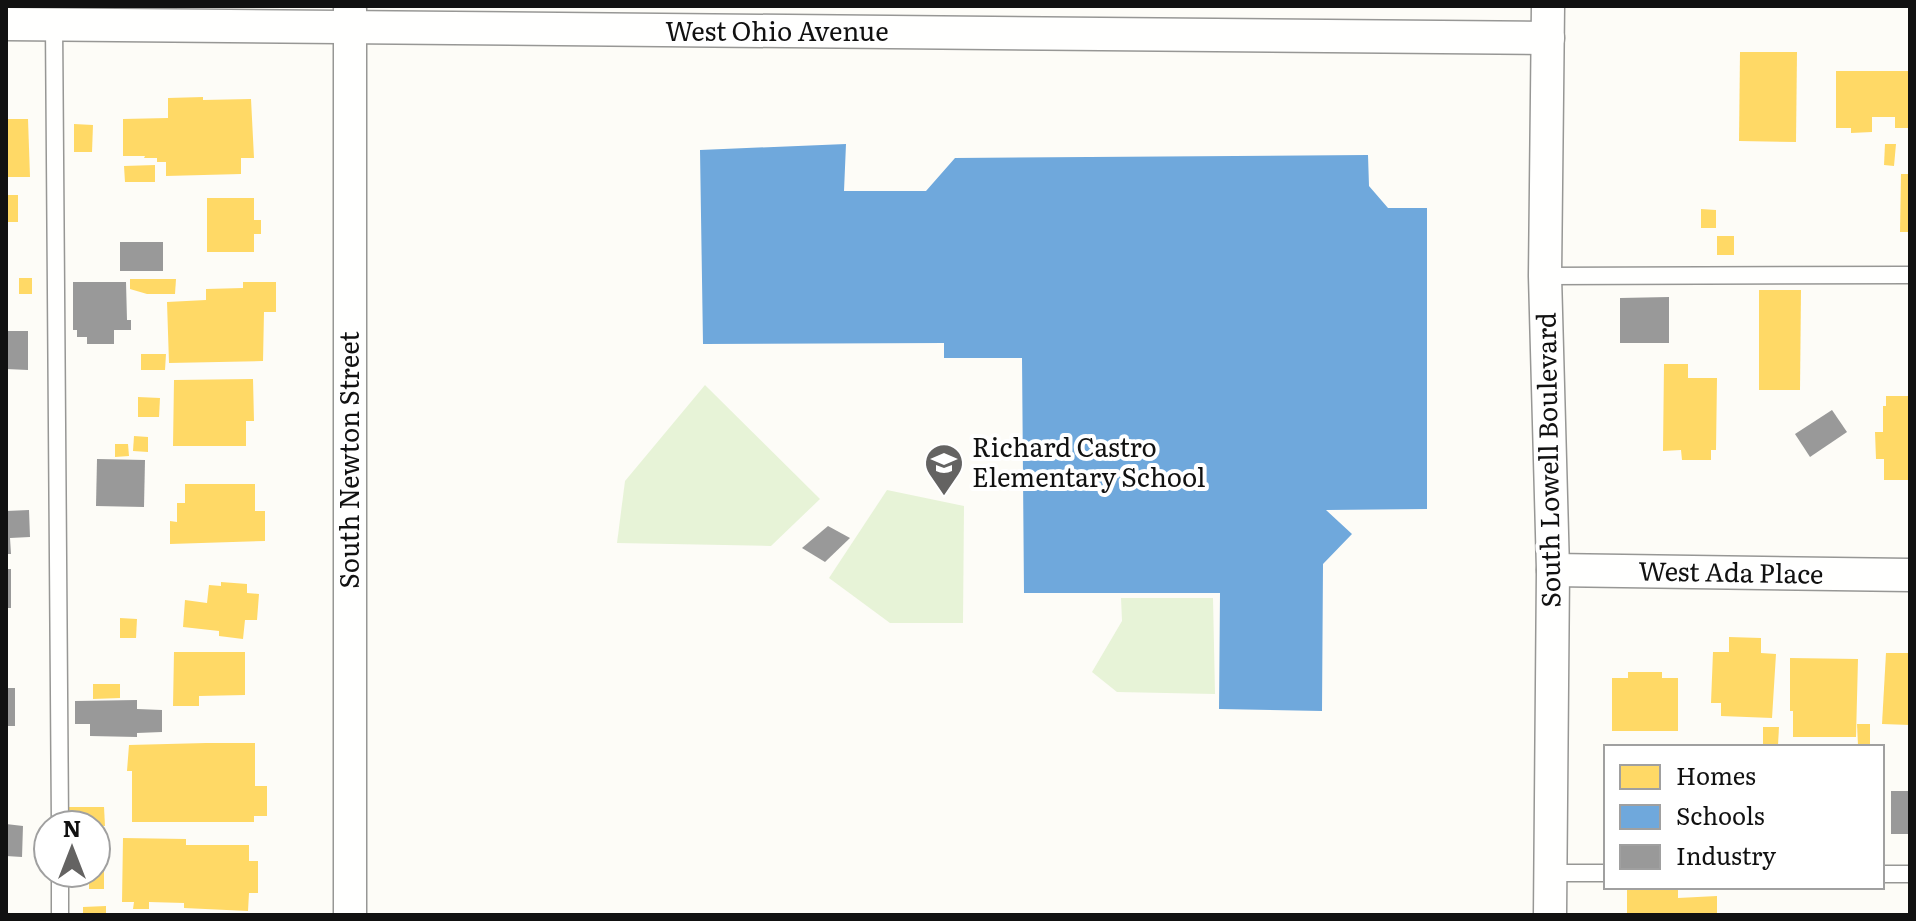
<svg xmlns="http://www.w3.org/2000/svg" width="1916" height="921" viewBox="0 0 1916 921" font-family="Literata,serif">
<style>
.green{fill:#e7f3d7}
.homes{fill:#ffd966}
.schools{fill:#6fa8dc}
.industry{fill:#999}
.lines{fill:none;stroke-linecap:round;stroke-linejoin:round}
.lane-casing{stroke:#979795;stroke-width:19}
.street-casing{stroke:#979795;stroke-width:35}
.lane{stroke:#fffffe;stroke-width:16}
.street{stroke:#fffffe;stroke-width:32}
.labels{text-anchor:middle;stroke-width:8;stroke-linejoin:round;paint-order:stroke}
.street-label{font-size:26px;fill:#111;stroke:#fff}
.poi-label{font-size:26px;fill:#111;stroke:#fff;text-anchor:start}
</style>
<rect width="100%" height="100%" fill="#fdfcf7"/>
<!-- green -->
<g class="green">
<polygon points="705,385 820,499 771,546 617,543 625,481"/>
<polygon points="887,490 964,506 963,623 890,623 829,578"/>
<polygon points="1121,598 1213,598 1215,694 1117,692 1092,672 1122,621"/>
</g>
<!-- homes -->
<g class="homes">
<polygon points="1740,52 1797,52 1796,142 1739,141"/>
<polygon points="1836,71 1910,71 1910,128 1895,128 1895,117 1872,117 1872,132 1851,133 1851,128 1836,128"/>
<polygon points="203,97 203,100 251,99 254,158 241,158 241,174 166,176 166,162 157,162 157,158 144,158 145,156 123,156 123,119 168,118 168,98"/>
<polygon points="6,119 28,119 30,177 6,177"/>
<polygon points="74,124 93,125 92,152 74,152"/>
<polygon points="1885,144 1896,144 1894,166 1884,165"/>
<polygon points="155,165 155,182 125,182 124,166"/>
<polygon points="1901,174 1910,174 1910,232 1900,232"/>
<rect x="6" y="195" width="12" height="27"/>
<polygon points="207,198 254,198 254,220 261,220 261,234 254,234 254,252 207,252"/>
<polygon points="1701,209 1716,210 1716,228 1701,228"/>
<rect x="1717" y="236" width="17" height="19"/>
<rect x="19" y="278" width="13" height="16"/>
<polygon points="130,279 176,279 175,294 147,294 130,289"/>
<polygon points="243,282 276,282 276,312 264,312 263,361 169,363 167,302 206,300 206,289 243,288"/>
<polygon points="1759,290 1801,290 1800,390 1759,390"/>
<polygon points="141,354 166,354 165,370 141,370"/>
<polygon points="1664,364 1688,364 1688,378 1717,378 1716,450 1711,450 1711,460 1682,460 1681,450 1663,451"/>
<polygon points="253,379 254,421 246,421 246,446 173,446 174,380"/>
<polygon points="1886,396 1910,396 1910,480 1884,480 1884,459 1876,459 1875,432 1883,432 1883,406 1886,406"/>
<polygon points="138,397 160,398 159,417 138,417"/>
<polygon points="134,436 148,437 148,452 133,451"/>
<polygon points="115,444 128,444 129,456 115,457"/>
<polygon points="185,484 255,484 255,511 265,511 265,541 170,544 170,521 177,522 177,503 185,503"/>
<polygon points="221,582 247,584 247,593 259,594 257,620 245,620 243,639 219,636 219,631 183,627 185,600 207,603 209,585 221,586"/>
<polygon points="120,618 137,619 136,638 120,638"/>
<polygon points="1729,637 1761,638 1761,653 1776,654 1772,718 1721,716 1721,703 1711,703 1713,652 1729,652"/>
<polygon points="174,652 245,652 245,695 199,696 199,706 173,706"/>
<polygon points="1886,653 1910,653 1910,725 1882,724"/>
<polygon points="1790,658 1858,659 1856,737 1793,737 1793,711 1790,711"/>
<polygon points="1628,672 1662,672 1662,678 1678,678 1678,731 1612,731 1612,678 1628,678"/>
<polygon points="93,684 120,684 120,698 93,699"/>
<polygon points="1857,724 1870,724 1870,744 1858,745"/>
<polygon points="1763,727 1779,727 1778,745 1763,745"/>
<polygon points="206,743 255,743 255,786 267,786 267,816 254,816 254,822 132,822 132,771 127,771 129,745"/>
<polygon points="66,807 104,807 105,826 66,825"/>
<polygon points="123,838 186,839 186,845 249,845 249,861 258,861 258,893 249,893 248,911 184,908 184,903 149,902 149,909 133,909 134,902 122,902"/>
<polygon points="96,870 104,870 104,889 89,889 89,873 96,873"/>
<polygon points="1678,887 1678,898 1717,896 1717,915 1627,915 1627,889"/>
<polygon points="106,906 106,915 83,915 83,907"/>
</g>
<!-- schools -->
<polygon class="schools" points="846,144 844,191 926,191 955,158 1368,155 1369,186 1388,208 1427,208 1427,509 1326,510 1352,534 1323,564 1322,711 1219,709 1220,593 1024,593 1022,358 944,358 944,343 703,344 700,150"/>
<!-- industry -->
<g class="industry">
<rect x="120" y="242" width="43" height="29"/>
<polygon points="73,282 126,282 127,320 131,320 131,330 114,330 114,344 87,344 87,337 77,337 77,330 73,330"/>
<polygon points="1669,297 1669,343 1620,343 1620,298"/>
<polygon points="6,331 28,331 28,370 6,369"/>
<polygon points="1832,410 1847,432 1810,457 1795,434"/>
<polygon points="97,459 145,460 144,507 96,506"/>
<polygon points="29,510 30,537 10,538 11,554 6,554 6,511"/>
<polygon points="828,526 850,538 825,562 802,548"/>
<rect x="6" y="569" width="5" height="39"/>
<rect x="6" y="688" width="9" height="38"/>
<polygon points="137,700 137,709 162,710 162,732 137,733 137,737 90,736 90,724 75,724 75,701"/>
<rect x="1891" y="791" width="19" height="43"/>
<polygon points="6,824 23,826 22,857 6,856"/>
</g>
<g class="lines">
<!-- lane casing -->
<g class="lane-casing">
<g id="lane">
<polyline points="54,24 60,825"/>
<polyline points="1545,276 1910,275"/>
<polyline points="60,873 60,915"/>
<polyline points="1550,873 1606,873"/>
<polyline points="1882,874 1910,874"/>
</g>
</g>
<!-- street casing -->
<g class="street-casing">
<g id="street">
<polyline points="1548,6 1545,276 1553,570 1550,915"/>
<polyline points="350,9 350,915"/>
<polyline points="6,24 1548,38"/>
<polyline points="1553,570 1910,575"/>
</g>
</g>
<!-- lane -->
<use href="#lane" class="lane"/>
<!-- street -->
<use href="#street" class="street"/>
</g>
<!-- icons -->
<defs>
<g id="school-pin" transform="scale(2)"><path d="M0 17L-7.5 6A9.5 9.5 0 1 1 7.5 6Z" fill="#646362" stroke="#fff"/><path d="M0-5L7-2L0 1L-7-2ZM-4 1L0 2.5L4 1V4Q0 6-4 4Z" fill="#fff"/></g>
</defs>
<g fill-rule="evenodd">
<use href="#school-pin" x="944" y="463"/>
</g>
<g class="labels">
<!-- street labels -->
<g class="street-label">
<text x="777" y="41">West Ohio Avenue</text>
<text transform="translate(350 460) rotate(-90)" y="9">South Newton Street</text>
<text transform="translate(1549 460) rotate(-91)" y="9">South Lowell Boulevard</text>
<text transform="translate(1731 573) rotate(1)" y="9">West Ada Place</text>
</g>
<!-- poi labels -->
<g class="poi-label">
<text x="972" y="457">Richard Castro<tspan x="972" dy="30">Elementary School</tspan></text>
</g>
</g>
<!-- border -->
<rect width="1916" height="921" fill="none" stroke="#111111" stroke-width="16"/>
<!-- legend -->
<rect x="1604" y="745" width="280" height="144" fill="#ffffff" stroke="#a0a0a0" stroke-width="2"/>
<rect x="1620" y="765" width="40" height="24" fill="#ffd966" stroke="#a0a0a0" stroke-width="2"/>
<text x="1676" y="785" font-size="24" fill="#111111">Homes</text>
<rect x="1620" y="805" width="40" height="24" fill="#6fa8dc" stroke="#a0a0a0" stroke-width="2"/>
<text x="1676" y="825" font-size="24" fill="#111111">Schools</text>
<rect x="1620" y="845" width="40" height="24" fill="#999999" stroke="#a0a0a0" stroke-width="2"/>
<text x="1676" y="865" font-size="24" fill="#111111">Industry</text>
<!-- north arrow -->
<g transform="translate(72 849)"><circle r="38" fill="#ffffff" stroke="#a0a0a0" stroke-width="2"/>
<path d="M0-6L14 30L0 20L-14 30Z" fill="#646362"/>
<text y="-12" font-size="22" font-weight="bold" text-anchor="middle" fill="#111111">N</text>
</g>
</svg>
